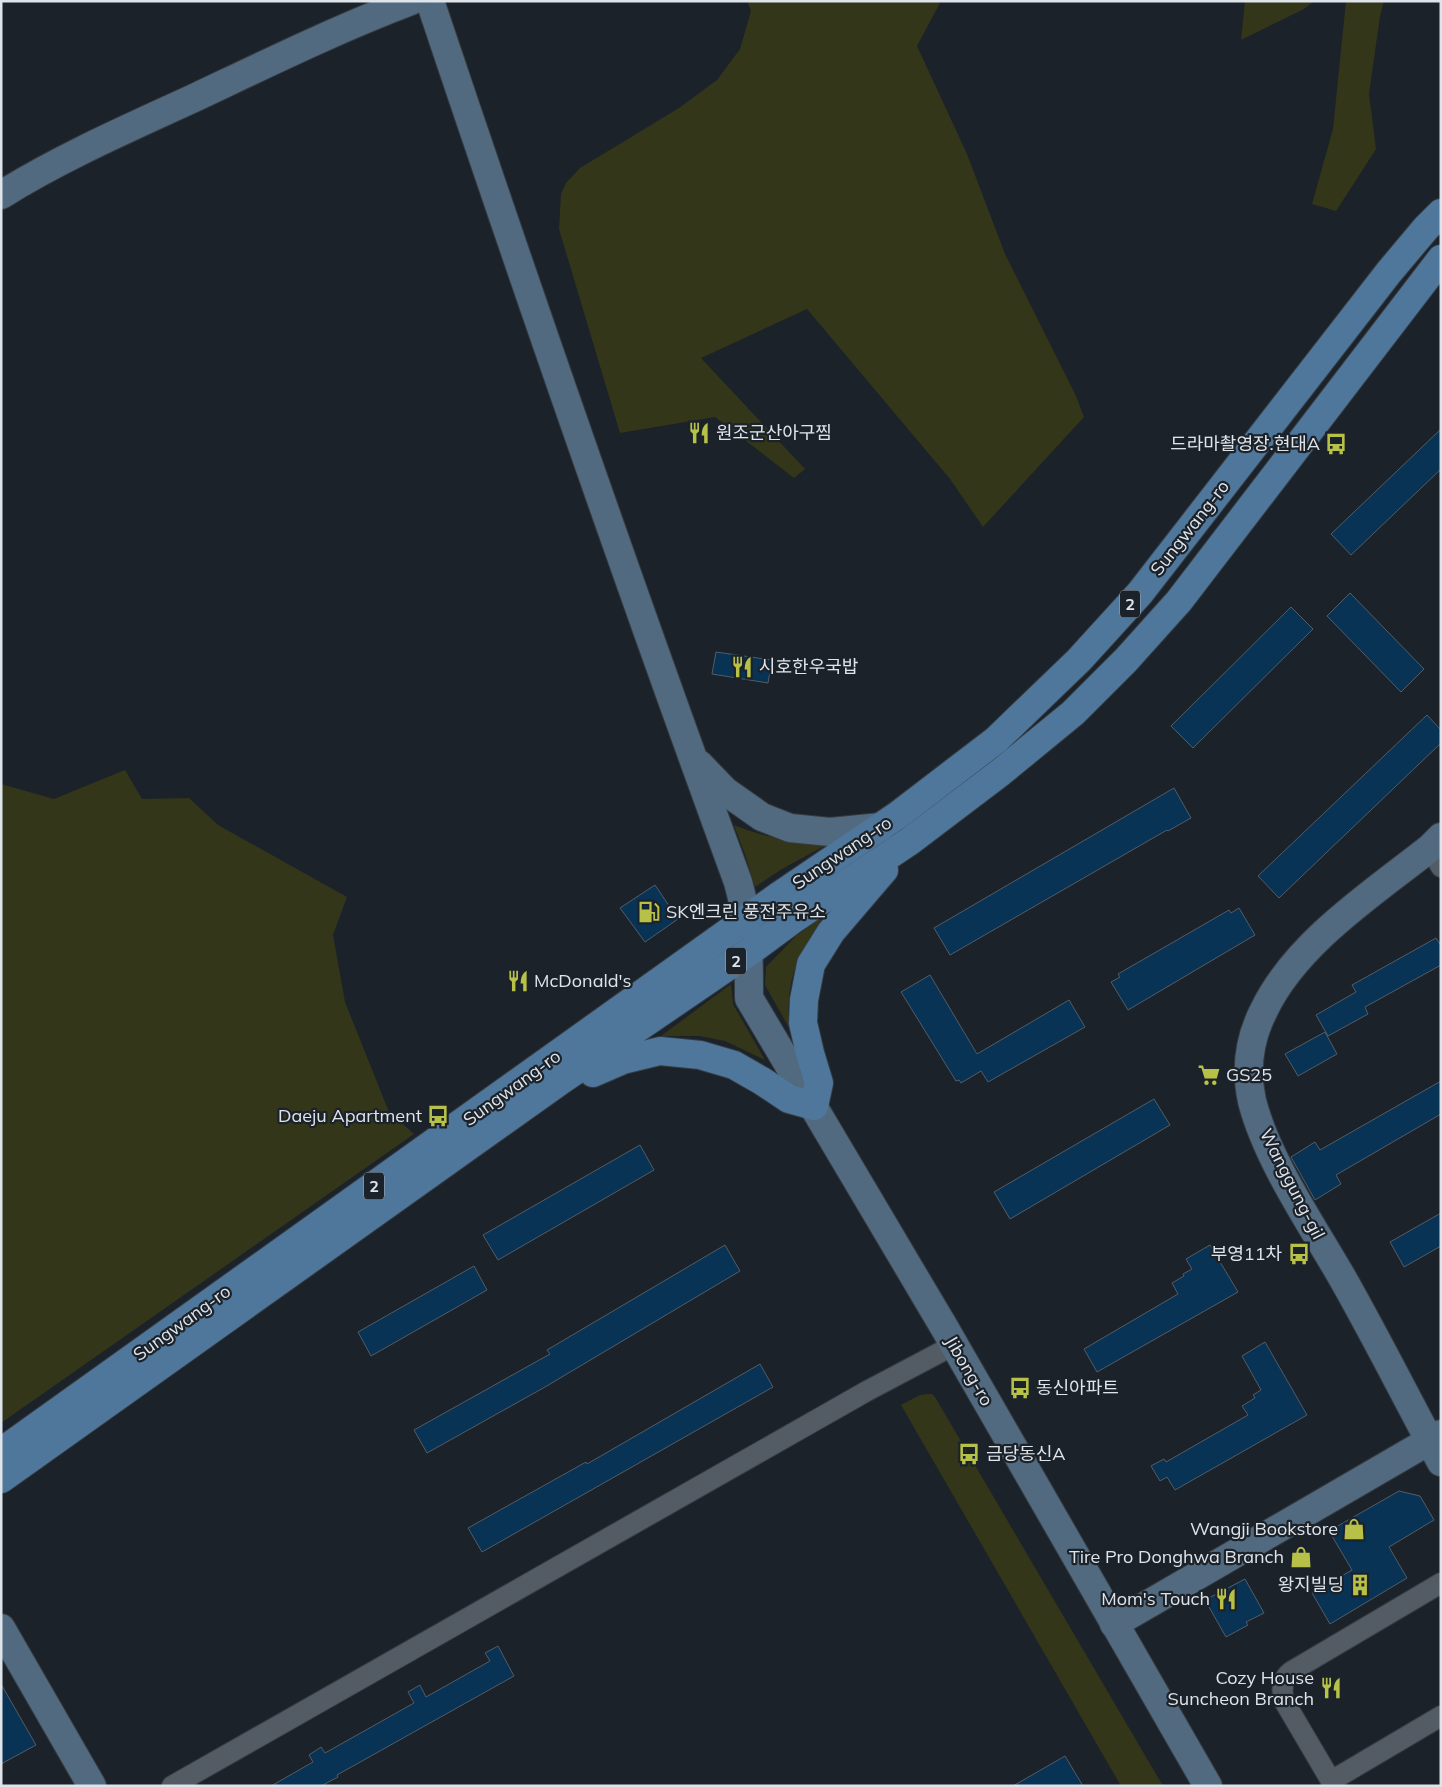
<svg xmlns="http://www.w3.org/2000/svg" width="1442" height="1787" viewBox="0 0 1442 1787" font-family="Mulish,'Noto Sans KR',sans-serif">
<style>
.green{fill:#343619}
.building{fill:#093355;stroke:#545c65}
.lines{fill:none;stroke-linecap:round;stroke-linejoin:round}
.street-casing{stroke:#363c41;stroke-width:22}
.secondary-casing{stroke:#363c41;stroke-width:30}
.primary-casing{stroke:#363c41;stroke-width:30}
.street{stroke:#535c64;stroke-width:20}
.secondary{stroke:#516a80;stroke-width:28}
.primary{stroke:#4f779c;stroke-width:28}
.labels{text-anchor:middle;stroke-width:4.5;stroke-linejoin:round;paint-order:stroke}
.shield{fill:#1b222a;stroke:#a4aab0;stroke-width:1}
.shield-label{font-size:16px;font-weight:bold;fill:#dee4e9}
.poi-label{font-size:18px;fill:#dee4e9;stroke:#1b222a;text-anchor:end}
.street-label{font-size:18px;fill:#dee4e9;stroke:#1b222a}
</style>
<rect width="100%" height="100%" fill="#1b222a"/>
<!-- green -->
<g class="green">
<polygon points="747,1 941,1 917,46 967,154 1005,254 1076,396 1084,417 983,527 950,479 807,309 701,358 805,469 794,478 715,417 620,433 559,229 561,194 566,183 580,168 679,108 717,80 740,49 751,11"/>
<polygon points="1245,1 1314,1 1304,9 1241,40"/>
<polygon points="1346,1 1384,1 1380,16 1369,94 1376,149 1336,211 1312,204 1333,129"/>
<polygon points="125,770 142,799 189,798 218,825 347,897 333,935 345,1002 389,1112 414,1134 1,1423 1,784 54,799"/>
<path d="M 734,825 C 767,838 790,841 826,845 L 782,869 L 755,887 L 746,857 Z"/>
<path d="M 826,914 C 807,942 792,963 789,998 C 789,1003 788,1009 788,1014 C 789,1023 793,1032 796,1040 L 765,985 L 766,967 L 796,936 Z"/>
<polygon points="731,984 733,1004 765,1060 725,1041 699,1036 661,1036"/>
<polygon points="928,1394 932,1394 935,1397 1163,1786 1121,1786 901,1405 920,1395"/>
</g>
<!-- building -->
<g class="building">
<polygon points="1441,429 1441,469 1351,555 1331,534"/>
<polygon points="1350,593 1424,669 1401,692 1327,616"/>
<polygon points="1291,607 1313,629 1193,748 1171,726"/>
<polygon points="716,652 772,660 768,683 712,674"/>
<polygon points="1427,715 1441,730 1441,743 1279,898 1258,876"/>
<polygon points="1174,788 1191,818 1168,831 1167,830 950,955 934,928"/>
<polygon points="655,885 678,919 645,942 620,908"/>
<polygon points="1239,908 1255,935 1128,1010 1111,982 1120,977 1118,974 1229,910 1231,913"/>
<polygon points="1436,938 1441,946 1441,965 1365,1007 1368,1014 1328,1036 1316,1015 1356,992 1352,985"/>
<polygon points="930,975 977,1054 1069,1000 1085,1027 988,1082 981,1071 961,1083 959,1080 956,1081 901,992"/>
<polygon points="1325,1032 1337,1054 1298,1076 1285,1054"/>
<polygon points="1441,1081 1441,1114 1336,1175 1341,1184 1315,1200 1291,1157 1315,1142 1320,1150"/>
<polygon points="1154,1099 1170,1125 1010,1219 994,1192"/>
<polygon points="640,1145 654,1170 498,1260 483,1235"/>
<polygon points="1441,1213 1441,1246 1404,1267 1390,1242"/>
<polygon points="725,1245 740,1271 545,1387 427,1453 414,1430 550,1354 547,1350"/>
<polygon points="1210,1245 1238,1292 1097,1372 1084,1349 1178,1294 1172,1283 1184,1276 1183,1274 1192,1269 1186,1259"/>
<polygon points="474,1266 487,1290 371,1356 358,1332"/>
<polygon points="1265,1342 1307,1415 1175,1490 1167,1477 1160,1481 1151,1466 1164,1459 1166,1462 1248,1415 1242,1406 1255,1398 1253,1395 1261,1390 1242,1356"/>
<polygon points="760,1364 773,1387 482,1552 468,1528 586,1462 587,1464"/>
<polygon points="1399,1491 1420,1496 1434,1520 1389,1547 1407,1578 1330,1624 1312,1593 1352,1570 1329,1531"/>
<polygon points="1245,1579 1264,1613 1246,1622 1248,1625 1226,1637 1205,1600"/>
<polygon points="498,1646 514,1676 337,1775 338,1777 321,1786 271,1786 313,1762 309,1755 321,1747 325,1753 414,1703 408,1692 420,1685 426,1697 490,1661 485,1653"/>
<polygon points="1,1684 36,1745 1,1764"/>
<polygon points="1065,1756 1083,1786 1013,1786"/>
</g>
<g class="lines">
<!-- street casing -->
<g class="street-casing">
<g id="street">
<polyline points="1430,848 1441,867"/>
<polyline points="1331,1781 1441,1716"/>
<polyline points="172,1786 867,1391 954,1345"/>
<path d="M 1334,1786 L 1284,1701 C 1281,1689 1282,1678 1292,1671 L 1441,1583"/>
</g>
</g>
<!-- secondary casing -->
<g class="secondary-casing">
<g id="secondary">
<path d="M 430,1 C 529,296 631,590 738,882 C 749,920 749,959 749,998 L 944,1327 L 1208,1786"/>
<path d="M 1,195 C 62,157 129,128 194,98 C 266,64 337,29 411,1"/>
<polyline points="699,764 725,791 762,817 790,828 830,832 881,827"/>
<path d="M 1441,837 L 1430,848 C 1373,893 1296,943 1264,1010 C 1249,1039 1245,1069 1252,1101 C 1267,1160 1312,1225 1343,1279 C 1377,1339 1408,1401 1441,1462"/>
<polyline points="1114,1624 1441,1434"/>
<polyline points="1,1628 92,1786"/>
</g>
</g>
<!-- primary casing -->
<g class="primary-casing">
<g id="primary">
<polyline points="593,1073 623,1060 660,1051 700,1055 734,1065 762,1081 789,1099 814,1106 819,1083 810,1053 803,1023 804,1000 811,964 831,932 884,870"/>
<polyline points="1,1452 780,895 898,815 996,740 1079,660 1140,593 1389,272 1426,228 1441,213"/>
<polyline points="1,1479 560,1081 749,952 795,918 910,841 1001,772 1073,713 1126,660 1179,601 1441,259"/>
</g>
</g>
<!-- street -->
<use href="#street" class="street"/>
<!-- secondary -->
<use href="#secondary" class="secondary"/>
<!-- primary -->
<use href="#primary" class="primary"/>
</g>
<!-- icons -->
<defs>
<g id="restaurant-bare" transform="scale(1.725)"><path d="M-5-6h1v4h1v-4h1v4h1v-4h1v5L-1.5 .5V6h-2V.5L-5-1ZM5-6V6H3V1.5H1.5Q1.5-4 5-6Z" fill="#b8c147" stroke="#1b222a" stroke-width="2.5" paint-order="stroke"/></g>
<g id="bus-bare" transform="scale(1.725)"><path d="M-5-6H5V4H4V6H2V4H-2V6H-4V4H-5ZM-3.5-4V0h7V-4ZM-3.5 1.2v1.5H-2V1.2ZM2 1.2v1.5H3.5V1.2Z" fill="#b8c147" stroke="#1b222a" stroke-width="2.5" paint-order="stroke"/></g>
<g id="fuel-bare" transform="scale(1.725)"><path d="M-5.5-6h7V0h2V4h1.3V-2.5L3-4.5l.8-.8L6-3V5H2.5V1h-1V6h-7ZM-4.2-4.7v3.2H.2V-4.7Z" fill="#b8c147" stroke="#1b222a" stroke-width="2.5" paint-order="stroke"/></g>
<g id="supermarket-bare" transform="scale(1.725)"><path d="M-6-5.5h2.5l.6 2H6L4.5 2H-2.5L-4.4-4H-6ZM-1.5 3.2a1.3 1.3 0 1 0 .1 0ZM3 3.2a1.3 1.3 0 1 0 .1 0Z" fill="#b8c147" stroke="#1b222a" stroke-width="2.5" paint-order="stroke"/></g>
<g id="shop-bare" transform="scale(1.725)"><path d="M-5-2.5h2.3a2.7 3.5 0 0 1 5.4 0H5L5.5 6h-11ZM-1.5-2.5h3a1.5 2.3 0 0 0-3 0Z" fill="#b8c147" stroke="#1b222a" stroke-width="2.5" paint-order="stroke"/></g>
<g id="building-bare" transform="scale(1.725)"><path d="M-4-6H4V6H1V3H-1V6H-4ZM-2.5-4.3h1.7v1.8h-1.7ZM.8-4.3h1.7v1.8H.8ZM-2.5-1h1.7V.8h-1.7ZM.8-1h1.7V.8H.8Z" fill="#b8c147" stroke="#1b222a" stroke-width="2.5" paint-order="stroke"/></g>
</defs>
<g fill-rule="evenodd">
<use href="#restaurant-bare" x="699" y="433"/>
<use href="#bus-bare" x="1336" y="444"/>
<use href="#restaurant-bare" x="742" y="667"/>
<use href="#fuel-bare" x="649" y="912"/>
<use href="#restaurant-bare" x="518" y="981"/>
<use href="#supermarket-bare" x="1209" y="1075"/>
<use href="#bus-bare" x="438" y="1116"/>
<use href="#bus-bare" x="1299" y="1254"/>
<use href="#bus-bare" x="1020" y="1388"/>
<use href="#bus-bare" x="969" y="1454"/>
<use href="#shop-bare" x="1354" y="1529"/>
<use href="#shop-bare" x="1301" y="1557"/>
<use href="#building-bare" x="1360" y="1585"/>
<use href="#restaurant-bare" x="1226" y="1599"/>
<use href="#restaurant-bare" x="1331" y="1688"/>
</g>
<g class="labels">
<!-- shield labels -->
<g class="shield">
<rect x="1120" y="590.5" width="20" height="27" rx="4"/>
<rect x="726" y="947.5" width="20" height="27" rx="4"/>
<rect x="364" y="1172.5" width="20" height="27" rx="4"/>
</g>
<g class="shield-label">
<text x="1130" y="610">2</text>
<text x="736" y="967">2</text>
<text x="374" y="1192">2</text>
</g>
<!-- poi labels -->
<g class="poi-label">
<text x="716" y="439" text-anchor="start">원조군산아구찜</text>
<text x="1320" y="450">드라마촬영장.현대A</text>
<text x="759" y="673" text-anchor="start">시호한우국밥</text>
<text x="666" y="918" text-anchor="start">SK엔크린 풍전주유소</text>
<text x="534" y="987" text-anchor="start">McDonald's</text>
<text x="1226" y="1081" text-anchor="start">GS25</text>
<text x="422" y="1122">Daeju Apartment</text>
<text x="1282" y="1260">부영11차</text>
<text x="1036" y="1394" text-anchor="start">동신아파트</text>
<text x="986" y="1460" text-anchor="start">금당동신A</text>
<text x="1338" y="1535">Wangji Bookstore</text>
<text x="1284" y="1563">Tire Pro Donghwa Branch</text>
<text x="1344" y="1591">왕지빌딩</text>
<text x="1210" y="1605">Mom's Touch</text>
<text x="1314" y="1684">Cozy House<tspan x="1314" dy="21">Suncheon Branch</tspan></text>
</g>
<!-- street labels -->
<g class="street-label">
<text transform="translate(1190 528) rotate(-52)" y="6">Sungwang-ro</text>
<text transform="translate(842 853) rotate(-34)" y="6">Sungwang-ro</text>
<text transform="translate(512 1088) rotate(-36)" y="6">Sungwang-ro</text>
<text transform="translate(1292 1184) rotate(63)" y="6">Wanggung-gil</text>
<text transform="translate(182 1323) rotate(-36)" y="6">Sungwang-ro</text>
<text transform="translate(969 1371) rotate(60)" y="6">Jibong-ro</text>
</g>
</g>
<!-- border -->
<rect width="1442" height="1787" fill="none" stroke="#dee4e9" stroke-width="5"/>
</svg>
